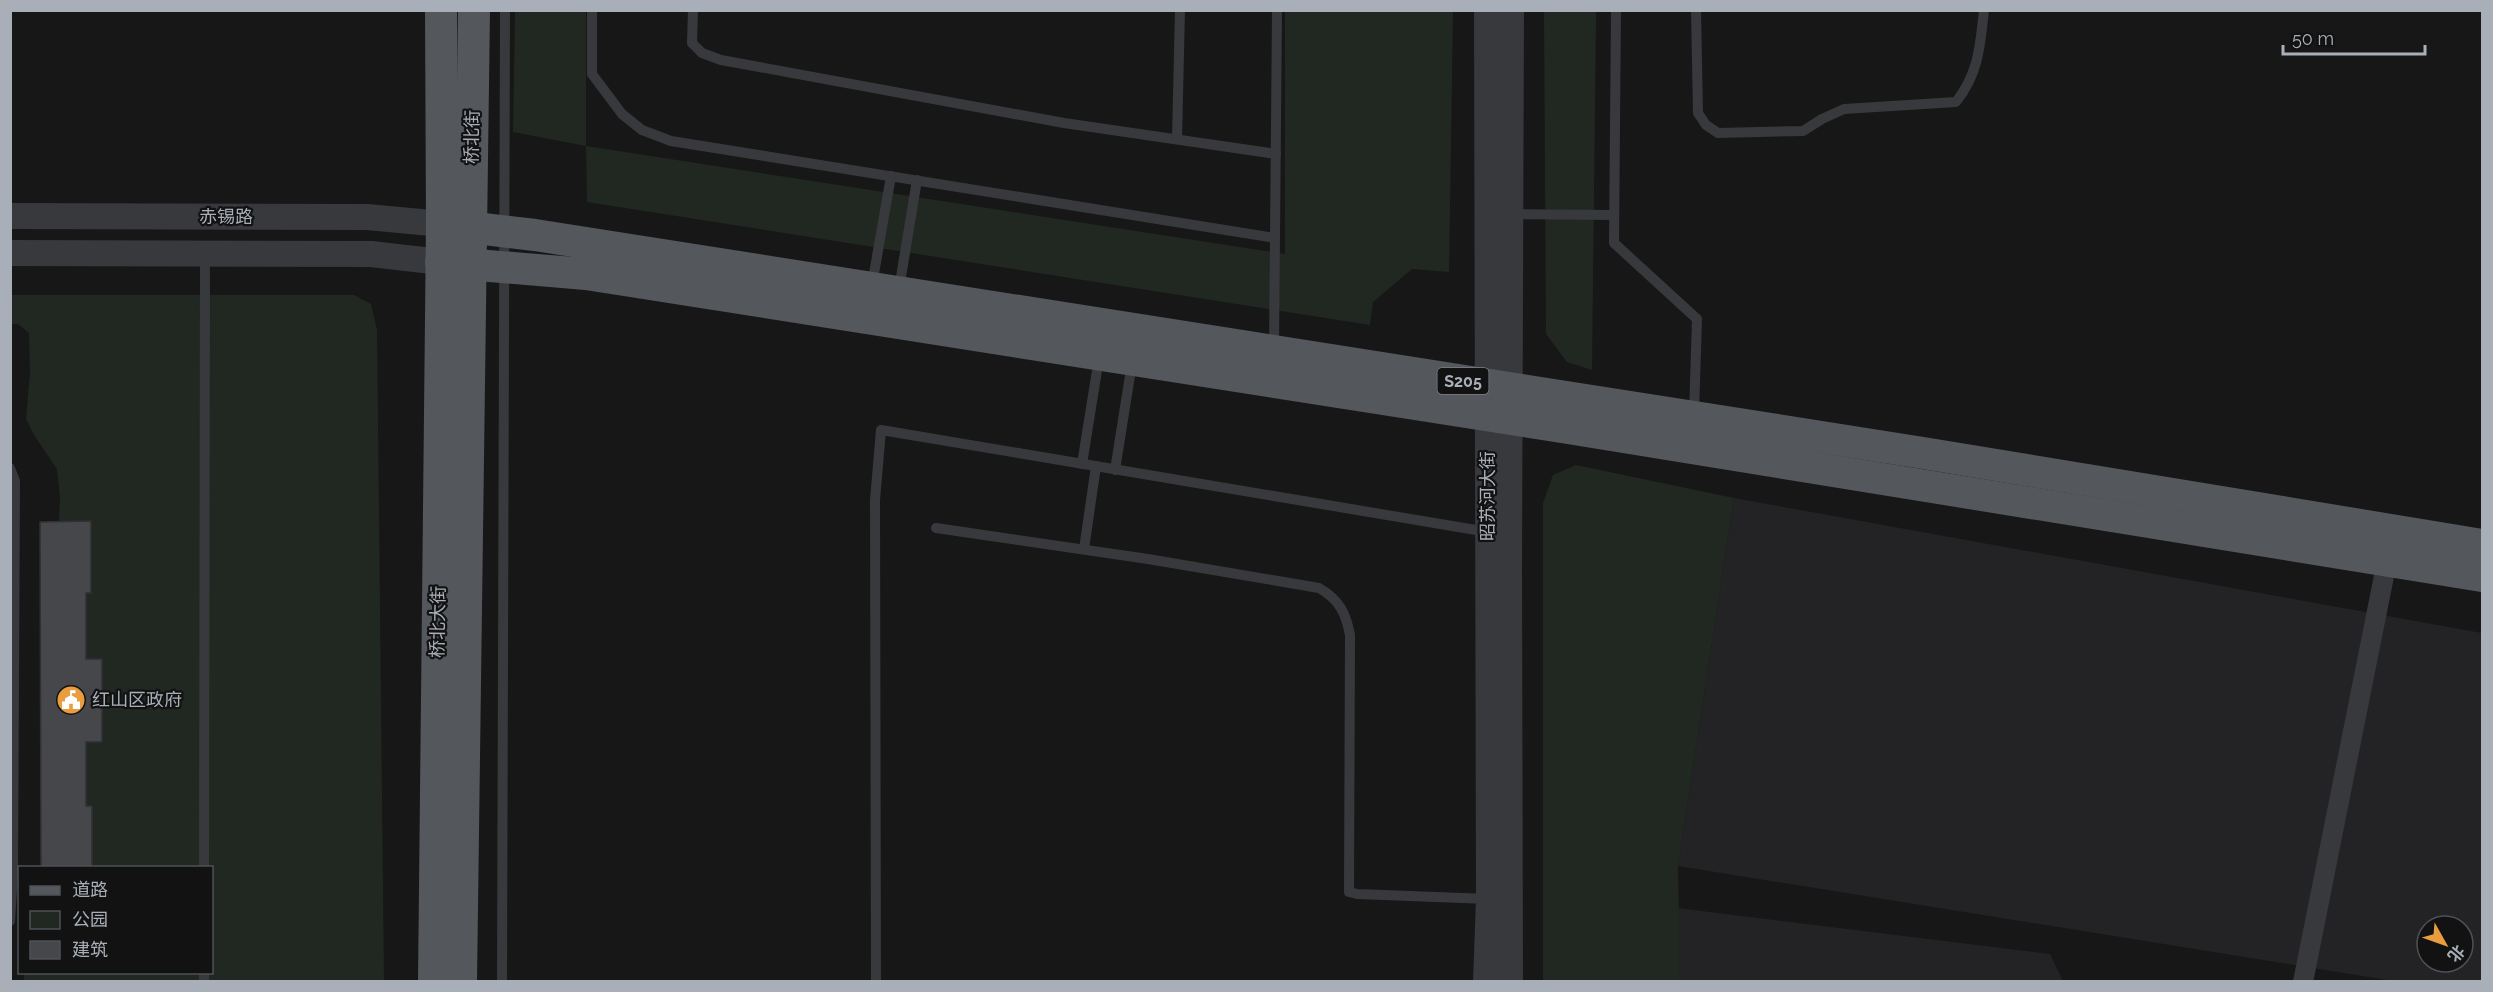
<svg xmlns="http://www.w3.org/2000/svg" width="2493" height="992" viewBox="0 0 2493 992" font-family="Raleway,'Noto Sans SC',sans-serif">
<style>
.built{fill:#232325;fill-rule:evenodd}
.green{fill:#212821}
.building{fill:#46474b;stroke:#313134;stroke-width:1.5}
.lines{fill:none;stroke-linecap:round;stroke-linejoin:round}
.service{stroke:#38393d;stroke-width:10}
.minor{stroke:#38393d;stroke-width:20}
.tertiary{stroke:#38393d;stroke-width:26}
.primary{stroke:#54575c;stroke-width:32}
.labels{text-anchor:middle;stroke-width:4.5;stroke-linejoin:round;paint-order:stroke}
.shield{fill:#121213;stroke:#7c8086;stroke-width:1.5}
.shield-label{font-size:16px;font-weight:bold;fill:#a9afb8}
.street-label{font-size:18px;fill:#a9afb8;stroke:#121213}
.poi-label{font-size:18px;fill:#a9afb8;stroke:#121213;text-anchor:start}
</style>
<rect width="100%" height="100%" fill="#171718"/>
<!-- built -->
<g class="built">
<path d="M 1734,498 L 2482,633 L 2482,981 L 2394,981 L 1678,866 ZM 2427,926 L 2463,926 L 2463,962 L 2427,962 Z"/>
<polygon points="1677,908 2050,954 2063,981 1680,981"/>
</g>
<!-- green -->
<g class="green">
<polygon points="515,11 586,11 586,146 1285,254 1285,11 1453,11 1449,272 1412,269 1373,302 1370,325 587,202 586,146 513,132"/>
<polygon points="1544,11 1596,11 1592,370 1567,362 1546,334"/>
<polygon points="11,295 354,295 371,304 377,330 384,981 24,981 24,972 212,972 212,868 43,867 60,498 57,469 34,435 26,419 30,373 29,333 18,324 11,324"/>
<polygon points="1576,465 1734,498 1678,866 1680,981 1543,981 1543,503 1553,475"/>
</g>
<!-- building -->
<polygon class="building" points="91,521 91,593 86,593 86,659 102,659 102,742 86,742 86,806 92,806 92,867 41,867 40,522"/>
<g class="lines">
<!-- service -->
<g class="service">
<polyline points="592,10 592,74 622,114 642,130 671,141 1275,238"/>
<polyline points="693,10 692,43 702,53 721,60 1064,123 1276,154"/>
<polyline points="1616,10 1614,243 1697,319 1694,414"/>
<path d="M 1696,10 L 1698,113 L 1706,125 L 1718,133 L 1803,131 L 1822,119 L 1844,109 L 1956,102 C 1979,73 1980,46 1984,10"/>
<polyline points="1177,139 1180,10"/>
<polyline points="1511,214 1614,215"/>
<polyline points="872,285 891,176"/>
<polyline points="899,289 917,180"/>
<polyline points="1274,348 1277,10"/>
<polyline points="1082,464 1099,358"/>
<polyline points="10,468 15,481 13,874 10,921"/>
<polyline points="1115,470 1132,363"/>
<path d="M 936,528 L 1148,559 L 1319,588 C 1340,600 1346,614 1350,635 L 1349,892 L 1357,894 L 1489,899"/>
<polyline points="1084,549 1096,466"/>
<polyline points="204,868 205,254"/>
<polyline points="204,982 204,972"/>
<polyline points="502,982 505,10"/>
<polyline points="876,982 875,500 881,430 1488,532"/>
</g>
<!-- minor -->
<polyline class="minor" points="2303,982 2387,561"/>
<!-- tertiary -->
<g class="tertiary">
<polyline points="10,216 367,217 442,224"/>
<polyline points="10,253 371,254 441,262"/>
<polyline points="1486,982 1489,899 1487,10"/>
<polyline points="1510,982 1509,568 1511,10"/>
</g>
<!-- primary -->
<g class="primary">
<polyline points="442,224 535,235 1923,453 2482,545"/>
<polyline points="441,262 586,274 1568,428 2482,576"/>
<polyline points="434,982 442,224 441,10"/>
<polyline points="461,982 474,10"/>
</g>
</g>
<!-- icons -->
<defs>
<g id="civic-disc" transform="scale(1.5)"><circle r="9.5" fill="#e99d3e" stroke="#121213"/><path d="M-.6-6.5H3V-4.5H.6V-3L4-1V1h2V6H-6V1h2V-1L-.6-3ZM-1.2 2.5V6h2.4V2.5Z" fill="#fff"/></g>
</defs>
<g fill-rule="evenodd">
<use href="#civic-disc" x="71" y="700"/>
</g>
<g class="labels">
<!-- shield labels -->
<rect class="shield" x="1437.5" y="368" width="51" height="26" rx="4.5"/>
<g class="shield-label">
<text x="1463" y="387">S205</text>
</g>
<!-- street labels -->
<g class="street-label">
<text transform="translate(472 137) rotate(-89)" y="6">桥北街</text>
<text x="226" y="223">赤锡路</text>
<text transform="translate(1488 496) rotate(-90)" y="6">昭苏河大街</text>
<text transform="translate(438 622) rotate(-89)" y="6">桥北大街</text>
</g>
<!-- poi labels -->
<g class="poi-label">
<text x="92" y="706">红山区政府</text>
</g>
</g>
<!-- border -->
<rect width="2493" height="992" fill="none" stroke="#a9afb8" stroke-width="24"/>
<!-- legend -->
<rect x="18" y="866" width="195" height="108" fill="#121213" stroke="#4e5155" stroke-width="1.5"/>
<rect x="30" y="886" width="30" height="9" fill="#54575c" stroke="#4e5155" stroke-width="1.5"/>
<text x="72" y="896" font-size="18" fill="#a9afb8">道路</text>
<rect x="30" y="911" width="30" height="18" fill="#212821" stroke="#4e5155" stroke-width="1.5"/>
<text x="72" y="926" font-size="18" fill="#a9afb8">公园</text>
<rect x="30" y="941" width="30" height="18" fill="#46474b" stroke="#4e5155" stroke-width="1.5"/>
<text x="72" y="956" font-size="18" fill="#a9afb8">建筑</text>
<!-- north arrow -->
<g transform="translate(2445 944) rotate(130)"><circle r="28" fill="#121213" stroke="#4e5155" stroke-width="1.5"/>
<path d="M0-4.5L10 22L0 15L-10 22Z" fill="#e99d3e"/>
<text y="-9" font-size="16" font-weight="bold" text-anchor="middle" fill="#a9afb8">北</text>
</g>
<!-- scale -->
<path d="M2283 45v9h142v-9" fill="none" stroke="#a9afb8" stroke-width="3"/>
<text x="2292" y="45" font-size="18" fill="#a9afb8" stroke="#121213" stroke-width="4.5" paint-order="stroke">50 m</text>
</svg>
